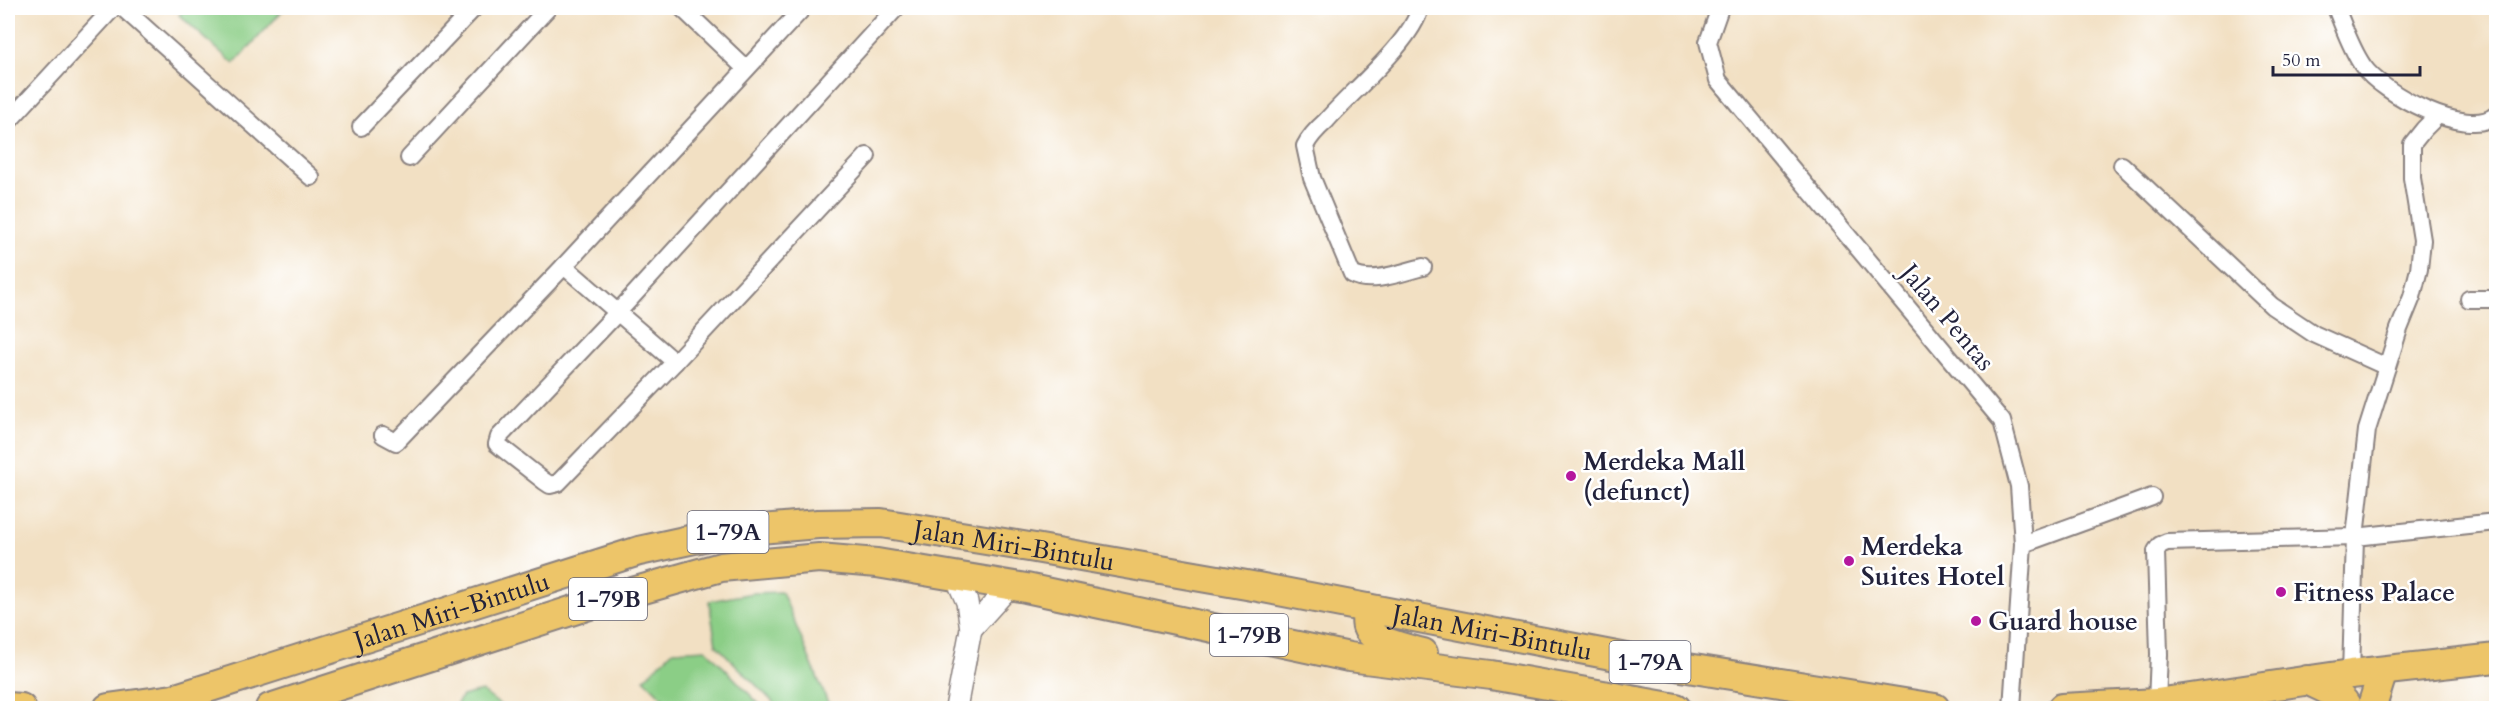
<svg xmlns="http://www.w3.org/2000/svg" width="2504" height="716" viewBox="0 0 2504 716" font-family="Cardo,serif">
<style>
.green{fill:#8bce86;stroke:#567860;stroke-width:1.5}
.lines{fill:none;stroke-linecap:round;stroke-linejoin:round}
.minor-casing{stroke:#8a817f;stroke-width:20}
.tertiary-casing{stroke:#8a817f;stroke-width:24}
.trunk-casing{stroke:#8a817f;stroke-width:32}
.minor{stroke:#fff;stroke-width:16}
.tertiary{stroke:#fff;stroke-width:21}
.trunk{stroke:#edc569;stroke-width:28}
.poi-dot{fill:#b5179e;stroke:#fff;stroke-width:2}
.labels{text-anchor:middle;stroke-width:5;stroke-linejoin:round;paint-order:stroke}
.shield{fill:#fff;stroke:#646476;stroke-width:1.5}
.shield-label{font-size:24px;font-weight:bold;fill:#22223b}
.street-label{font-size:26px;fill:#22223b;stroke:#fff}
.poi-label{font-size:26px;font-weight:bold;fill:#22223b;stroke:#fff;text-anchor:start}
</style>
<rect width="100%" height="100%" fill="#fff"/>
<filter id="ink" filterUnits="userSpaceOnUse"><feTurbulence type="fractalNoise" baseFrequency=".0167" numOctaves="2"/><feDisplacementMap in="SourceGraphic" scale="12" xChannelSelector="R" yChannelSelector="G"/><feConvolveMatrix kernelMatrix="1 2 1 2 8 2 1 2 1" color-interpolation-filters="sRGB"/></filter>
<filter id="wash" filterUnits="userSpaceOnUse"><feTurbulence type="fractalNoise" baseFrequency=".008" numOctaves="4" result="noise"/><feDisplacementMap in="SourceGraphic" scale="24" xChannelSelector="R" yChannelSelector="G"/><feGaussianBlur stdDeviation="1.35" result="paint"/><feColorMatrix in="noise" values="0 0 0 0 0 0 0 0 0 0 0 0 0 0 0 0 0 1.4 0 .05"/><feComposite in="paint" operator="in"/></filter>
<g filter="url(#wash)">
<rect width="100%" height="100%" fill="#f2e0c3"/>
<!-- green -->
<g class="green">
<polygon points="186,8 285,8 234,64 179,15"/>
<polygon points="782,592 828,703 854,708 779,708 716,645 709,601 753,593"/>
<polygon points="706,649 763,708 673,708 644,679 673,651"/>
<polygon points="482,691 504,708 454,708 462,696"/>
</g>
</g>
<g filter="url(#ink)">
<g class="lines">
<!-- minor casing -->
<g class="minor-casing">
<g id="minor">
<polyline points="123,8 311,177"/>
<polyline points="682,8 746,69"/>
<path d="M 1420,8 C 1412,42 1351,92 1326,121 C 1318,128 1310,136 1305,146 L 1312,178 L 1352,274 C 1371,285 1402,272 1423,267"/>
<polyline points="1720,8 1708,42 1718,80 2002,421 2019,486 2023,544 2012,708"/>
<path d="M 2336,8 C 2344,27 2351,49 2363,66 C 2381,93 2468,140 2496,115"/>
<polyline points="8,122 113,8"/>
<polyline points="361,127 474,8"/>
<polyline points="867,156 675,362 558,483 550,485 544,481 497,444 499,437 619,311 896,8"/>
<polyline points="409,158 548,8"/>
<polyline points="2122,165 2272,306 2314,334 2387,367"/>
<polyline points="564,266 675,362"/>
<polyline points="2469,299 2496,299"/>
<polyline points="383,435 396,442 564,266 803,8"/>
<polyline points="2023,544 2152,497"/>
<polyline points="2351,674 2355,537 2367,430 2399,329 2412,297 2419,269 2422,240 2412,178 2412,144 2424,129 2437,116"/>
<polyline points="2157,703 2159,654 2156,551 2160,545 2167,542 2355,537 2496,522"/>
</g>
</g>
<!-- tertiary casing -->
<g class="tertiary-casing">
<g id="tertiary">
<polyline points="971,629 1010,586"/>
<polyline points="956,708 971,629 967,602 956,577"/>
</g>
</g>
<!-- trunk casing -->
<g class="trunk-casing">
<g id="trunk">
<path d="M 1367,608 C 1367,614 1365,622 1367,627 C 1372,642 1409,649 1423,653"/>
<path d="M 2307,680 C 2320,687 2343,694 2347,708"/>
<polyline points="8,707 21,708"/>
<path id="s1" d="M 108,708 L 173,699 L 639,551 L 726,532 L 818,524 L 881,523 L 1029,547 L 1258,587 L 1632,659 L 1935,708"/>
<polyline points="270,708 608,599 721,567 819,558 877,563 1026,588 1349,657 1491,675 1676,708"/>
<polyline points="2062,708 2157,703 2351,674 2496,658"/>
<polyline points="2374,708 2373,703 2383,671"/>
</g>
</g>
<!-- minor -->
<use href="#minor" class="minor"/>
<!-- tertiary -->
<use href="#tertiary" class="tertiary"/>
<!-- trunk -->
<use href="#trunk" class="trunk"/>
</g>
</g>
<!-- markers -->
<g class="poi-dot">
<circle cx="1571" cy="476" r="6"/>
<circle cx="1849" cy="561" r="6"/>
<circle cx="2281" cy="592" r="6"/>
<circle cx="1976" cy="621" r="6"/>
</g>
<g class="labels">
<!-- shield labels -->
<g class="shield">
<rect x="687.5" y="511" width="81" height="42" rx="4.5"/>
<rect x="569" y="578" width="78" height="42" rx="4.5"/>
<rect x="1210" y="614" width="78" height="42" rx="4.5"/>
<rect x="1609.5" y="641" width="81" height="42" rx="4.5"/>
</g>
<g class="shield-label">
<text x="728" y="540">1-79A</text>
<text x="608" y="607">1-79B</text>
<text x="1249" y="643">1-79B</text>
<text x="1650" y="670">1-79A</text>
</g>
<!-- street labels -->
<g class="street-label">
<text transform="translate(1948 317) rotate(50)" y="9">Jalan Pentas</text>
<text dy="9" stroke="none"><textPath href="#s1" startOffset="934">Jalan Miri-Bintulu</textPath></text>
<text dy="9" stroke="none"><textPath href="#s1" startOffset="358">Jalan Miri-Bintulu</textPath></text>
<text dy="9" stroke="none"><textPath href="#s1" startOffset="1420">Jalan Miri-Bintulu</textPath></text>
</g>
<!-- poi labels -->
<g class="poi-label">
<text x="1583" y="470">Merdeka Mall<tspan x="1583" dy="30">(defunct)</tspan></text>
<text x="1861" y="555">Merdeka<tspan x="1861" dy="30">Suites Hotel</tspan></text>
<text x="2293" y="601">Fitness Palace</text>
<text x="1988" y="630">Guard house</text>
</g>
</g>
<!-- margin -->
<rect width="2504" height="716" fill="none" stroke="#fff" stroke-width="30"/>
<!-- scale -->
<path d="M2273 66v9h147v-9" fill="none" stroke="#22223b" stroke-width="3"/>
<text x="2282" y="66" font-size="18" fill="#22223b" stroke="#ffffff" stroke-width="4.5" paint-order="stroke">50 m</text>
</svg>
